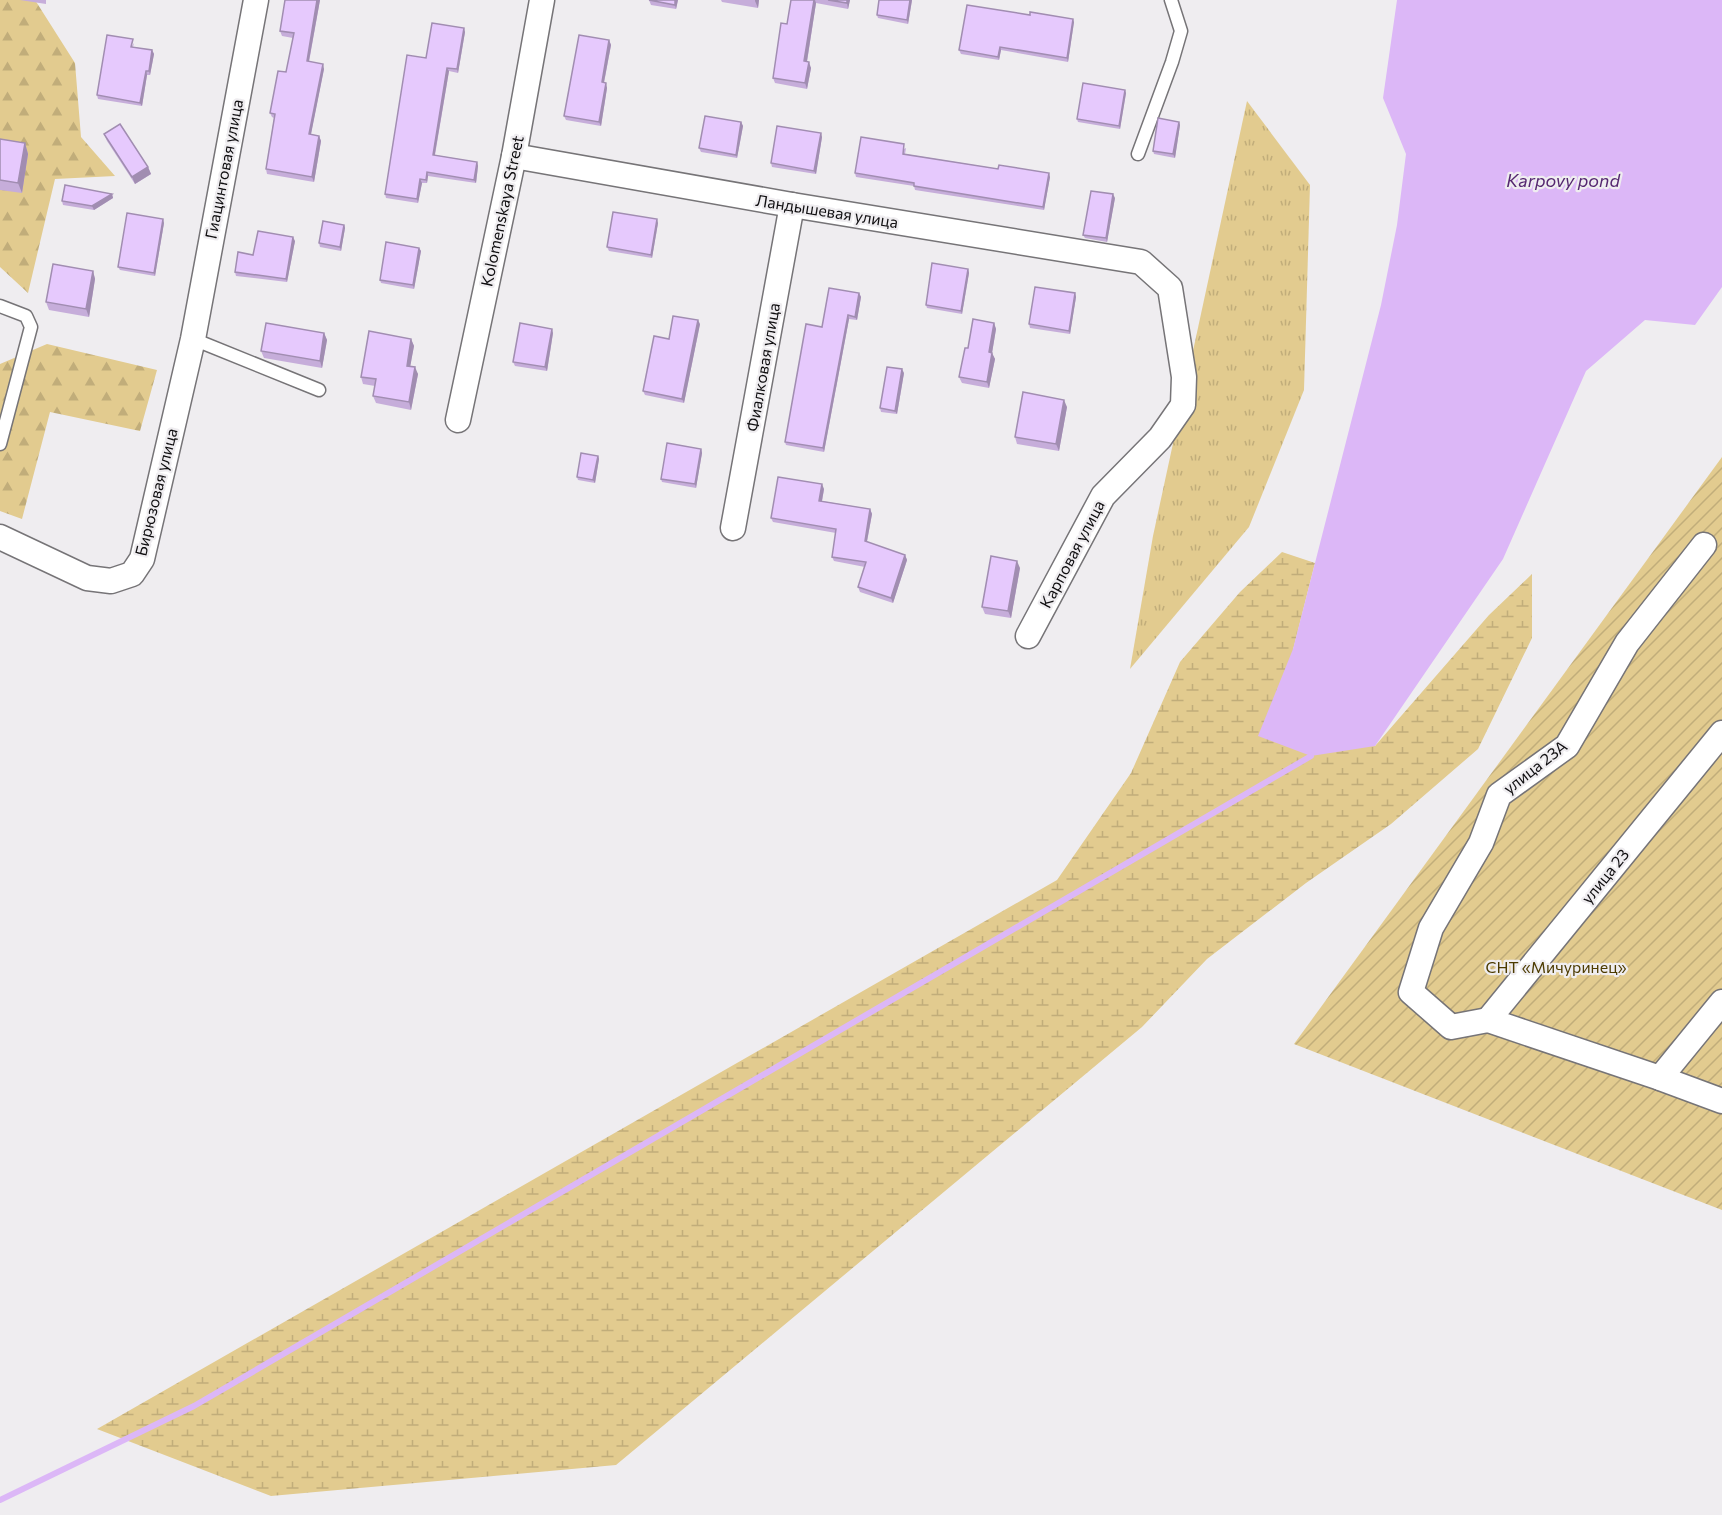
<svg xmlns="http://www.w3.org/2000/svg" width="1722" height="1515" viewBox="0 0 1722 1515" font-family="Commissioner,sans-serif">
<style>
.grass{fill:url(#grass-tufts)}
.forest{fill:url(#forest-firs)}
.wetland{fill:url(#wetland-marsh)}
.garden{fill:url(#garden-furrows)}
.water{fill:#dcb7f7}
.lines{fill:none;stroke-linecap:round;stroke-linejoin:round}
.stream{stroke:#dcb7f7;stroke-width:6}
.service-casing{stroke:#767477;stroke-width:15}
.minor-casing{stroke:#767477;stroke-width:27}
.service{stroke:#fff;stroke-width:12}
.minor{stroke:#fff;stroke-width:24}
.wall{fill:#c6adda}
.shaded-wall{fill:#a18db1}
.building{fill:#e6c9fd;stroke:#a18db1;stroke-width:1.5}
.labels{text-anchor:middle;stroke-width:4.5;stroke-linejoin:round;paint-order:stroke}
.street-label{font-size:16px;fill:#0f0e10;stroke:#efedf0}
.park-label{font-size:16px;fill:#4c3b00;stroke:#efedf0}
.water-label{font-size:18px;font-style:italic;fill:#552770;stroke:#efedf0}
</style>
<defs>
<pattern id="grass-tufts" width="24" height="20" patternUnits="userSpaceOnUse" patternTransform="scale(1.5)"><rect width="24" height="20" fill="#e2cb8f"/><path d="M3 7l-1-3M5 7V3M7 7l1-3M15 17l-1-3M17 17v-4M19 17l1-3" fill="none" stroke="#c1ad7a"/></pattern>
<pattern id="forest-firs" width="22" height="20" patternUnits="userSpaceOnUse" patternTransform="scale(1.5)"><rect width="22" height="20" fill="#e2cb8f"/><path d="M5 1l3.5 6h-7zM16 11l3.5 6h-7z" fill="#c1ad7a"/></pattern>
<pattern id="wetland-marsh" width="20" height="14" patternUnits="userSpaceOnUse" patternTransform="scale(1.5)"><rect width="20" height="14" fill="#e2cb8f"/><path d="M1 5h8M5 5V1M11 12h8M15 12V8" fill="none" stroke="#c1ad7a"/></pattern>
<pattern id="garden-furrows" width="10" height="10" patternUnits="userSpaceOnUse" patternTransform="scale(1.5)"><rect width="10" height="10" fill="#e2cb8f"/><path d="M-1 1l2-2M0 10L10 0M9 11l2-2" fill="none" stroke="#c1ad7a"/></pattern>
</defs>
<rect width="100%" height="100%" fill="#efedf0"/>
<!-- grass -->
<polygon class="grass" points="1247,101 1310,185 1304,390 1249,527 1130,669 1153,536"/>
<!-- forest -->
<g class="forest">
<polygon points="0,0 35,0 75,63 81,137 115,176 55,179 28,293 0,267"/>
<polygon points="47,344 157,370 140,431 50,412 22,519 0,511 0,364"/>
</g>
<!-- wetland -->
<polygon class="wetland" points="1282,552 1315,563 1293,650 1375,746 1489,615 1532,574 1532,638 1478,749 1391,824 1306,883 1207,959 1142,1027 616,1465 271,1496 97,1429 1057,880 1131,773 1180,662 1240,592"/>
<!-- garden -->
<polygon class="garden" points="1722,457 1722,1210 1294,1044"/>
<!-- water -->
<polygon class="water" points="1397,0 1722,0 1722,287 1695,325 1645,320 1586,371 1503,559 1375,746 1311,756 1258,736 1293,649 1381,305 1397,225 1406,154 1383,98"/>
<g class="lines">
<!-- stream -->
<polyline class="stream" points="0,1500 194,1406 1311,756"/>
<!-- service casing -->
<g class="service-casing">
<g id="service">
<polyline points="1138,154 1172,62 1181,31 1171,0"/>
<polyline points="0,306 26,316 31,327 0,444"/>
<polyline points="193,339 319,390"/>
</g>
</g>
<!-- minor casing -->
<g class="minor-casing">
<g id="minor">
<polyline points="514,156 792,205 1141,262 1170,288 1184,377 1183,405 1160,438 1103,496 1028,636"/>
<polyline points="458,420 514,156 542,0"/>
<polyline points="733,528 792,205"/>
<polyline points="0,537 87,578 111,581 132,574 142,559 193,339 256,0"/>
<polyline points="1704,545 1627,643 1567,746 1499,795 1481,843 1431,928 1411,992 1451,1027 1488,1020 1660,1078 1722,1101"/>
<polyline points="1488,1020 1722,733"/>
<polyline points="1660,1078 1722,1002"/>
</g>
</g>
<!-- service -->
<use href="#service" class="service"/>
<!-- minor -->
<use href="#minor" class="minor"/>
</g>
<!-- wall -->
<g class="wall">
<polygon points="20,0 46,0 46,4"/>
<polygon points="285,0 320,0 309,62 324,69 311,134 319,136 321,141 314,182 267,174 266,169 274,118 272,117 270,113 286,72 293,38 282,36 280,31"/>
<polygon points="649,0 678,0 676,9 651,5"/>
<polygon points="721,0 759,0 758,8 722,2"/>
<polygon points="791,0 850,0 848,9 816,3 807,62 811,68 807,89 775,83 773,78 787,24"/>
<polygon points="912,0 908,24 878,18 877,15"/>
<polygon points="1074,22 1068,62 1001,50 999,60 961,54 959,50"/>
<polygon points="465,32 458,73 449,71 435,155 477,162 478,166 476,183 428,176 427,183 422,183 418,203 386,198 385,194 426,58"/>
<polygon points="609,40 611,45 604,83 607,88 601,126 566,120 564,116"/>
<polygon points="134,43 133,47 152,50 154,54 150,75 147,75 142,106 98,99 97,95"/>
<polygon points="1126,93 1120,129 1078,122 1077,119"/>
<polygon points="741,122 743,126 737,158 701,152 699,148"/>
<polygon points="1179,122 1180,125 1175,158 1154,154 1153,151"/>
<polygon points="104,134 148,167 151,174 135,184 107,141"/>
<polygon points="822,137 816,174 772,167 771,163"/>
<polygon points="0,139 25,143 28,154 22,193 0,190"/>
<polygon points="906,148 905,154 1050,177 1044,210 915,190 914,186 856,177 855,173"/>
<polygon points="112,194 113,198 94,210 63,205 62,201"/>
<polygon points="1115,198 1107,242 1085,238 1083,235"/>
<polygon points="164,223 155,276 120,270 118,267"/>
<polygon points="658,223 652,258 609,251 607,247"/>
<polygon points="344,225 345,228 341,251 320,247 319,243"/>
<polygon points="295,241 287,282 236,276 235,272 253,255"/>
<polygon points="419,248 421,251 414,289 381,283 380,280"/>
<polygon points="968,269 969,273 962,314 927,308 926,305"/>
<polygon points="93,271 95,279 89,317 49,310 46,302"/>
<polygon points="859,293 861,297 857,320 849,319 824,452 786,445 785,442 822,327"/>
<polygon points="1075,293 1076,297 1070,334 1030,328 1029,324"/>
<polygon points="994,323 996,329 992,353 995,359 989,388 962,383 959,377 968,348"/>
<polygon points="700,324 684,403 645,395 643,391 669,339"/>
<polygon points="324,333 327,340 322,368 264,358 261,351"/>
<polygon points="553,333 547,371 515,366 513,362"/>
<polygon points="411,339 414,346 410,366 418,374 411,410 376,403 373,396 375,386 363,384 361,377"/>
<polygon points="904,373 897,414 881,412 880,408"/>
<polygon points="1067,407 1059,451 1017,444 1015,437"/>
<polygon points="701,449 702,453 696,488 662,482 661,479"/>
<polygon points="598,456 599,459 595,483 578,480 577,477"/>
<polygon points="824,489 822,501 870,509 872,514 867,542 905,555 907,560 893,603 860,592 858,587 865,567 834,561 832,557 836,533 773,522 771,518"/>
<polygon points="1020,568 1011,618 985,614 982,607"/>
</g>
<!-- shaded-wall -->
<g class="shaded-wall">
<polygon points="317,0 320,0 308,66 307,61"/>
<polygon points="675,0 678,0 676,9 675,5"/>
<polygon points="755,0 759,0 758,8 755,1"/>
<polygon points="814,0 815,0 816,3 806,67 804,61"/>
<polygon points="847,0 850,0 848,9 847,3"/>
<polygon points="910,0 912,0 908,24 907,20"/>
<polygon points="1073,19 1074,22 1068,62 1067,58"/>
<polygon points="464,28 465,32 458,73 457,69"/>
<polygon points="609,40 611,45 603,87 602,82"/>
<polygon points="1000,47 1001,50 999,60 998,57"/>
<polygon points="152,50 154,54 150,75 149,71"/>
<polygon points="809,62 811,68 807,89 805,83"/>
<polygon points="323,64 324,69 310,139 309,134"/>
<polygon points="447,68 449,71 434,159 433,155"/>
<polygon points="146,71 147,75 142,106 140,103"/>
<polygon points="606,83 607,88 601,126 599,122"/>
<polygon points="1125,90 1126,93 1120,129 1119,126"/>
<polygon points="741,122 743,126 737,158 736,155"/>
<polygon points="1179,122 1180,125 1175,158 1173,154"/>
<polygon points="821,133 822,137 816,174 814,171"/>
<polygon points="319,136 321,141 314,182 312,177"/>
<polygon points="25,143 28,154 22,193 18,183"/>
<polygon points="477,162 478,166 476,183 474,180"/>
<polygon points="148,167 151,174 135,184 132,177"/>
<polygon points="427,172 428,176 427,183 426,180"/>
<polygon points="1049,173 1050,177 1044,210 1043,207"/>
<polygon points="420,179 422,183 418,203 417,199"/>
<polygon points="112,194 113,198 94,210 92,206"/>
<polygon points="1113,194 1115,198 1107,242 1106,238"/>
<polygon points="163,219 164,223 155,276 154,273"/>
<polygon points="657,219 658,223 652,258 651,255"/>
<polygon points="344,225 345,228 341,251 340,247"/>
<polygon points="293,237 295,241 287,282 286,279"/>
<polygon points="419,248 421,251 414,289 413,285"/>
<polygon points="968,269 969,273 962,314 961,311"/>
<polygon points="93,271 95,279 89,317 86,309"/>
<polygon points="859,293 861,297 857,320 855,317"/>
<polygon points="1075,293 1076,297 1070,334 1069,331"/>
<polygon points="848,315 849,319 824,452 823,448"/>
<polygon points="698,320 700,324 684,403 682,399"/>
<polygon points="994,323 996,329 992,353 995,359 989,388 987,382 989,352"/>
<polygon points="552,329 553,333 547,371 545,367"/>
<polygon points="324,333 327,340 322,368 320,361"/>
<polygon points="411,339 414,346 409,373 407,366"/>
<polygon points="415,367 418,374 411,410 409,402"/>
<polygon points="902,369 904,373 897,414 895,411"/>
<polygon points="1064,400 1067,407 1059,451 1056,444"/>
<polygon points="701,449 702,453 696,488 695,484"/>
<polygon points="598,456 599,459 595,483 593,480"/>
<polygon points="822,484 824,489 821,506 819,501"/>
<polygon points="870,509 872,514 866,546 865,541"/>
<polygon points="905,555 907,560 893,603 891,598"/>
<polygon points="1017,561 1020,568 1011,618 1008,611"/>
</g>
<!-- building -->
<g class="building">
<polygon points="285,0 317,0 307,61 323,64 309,134 319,136 312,177 266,169 275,114 270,113 278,71 286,72 294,33 280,31"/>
<polygon points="649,0 675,0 675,5"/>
<polygon points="791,0 814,0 804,61 809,62 805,83 773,78 781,23 787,24"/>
<polygon points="828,0 847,0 847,3"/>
<polygon points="879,0 910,0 907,20 877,15"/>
<polygon points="967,5 1030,15 1030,12 1073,19 1067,58 1000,47 998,57 959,50"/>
<polygon points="432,23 464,28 457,69 447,68 433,155 477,162 474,180 427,172 426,180 420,179 417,199 385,194 407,55 426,58"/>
<polygon points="107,35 133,39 131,47 152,50 149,71 146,71 140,103 97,95"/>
<polygon points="579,35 609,40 602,82 606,83 599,122 564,116"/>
<polygon points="1083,83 1125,90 1119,126 1077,119"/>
<polygon points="705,116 741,122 736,155 699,148"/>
<polygon points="1158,118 1179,122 1173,154 1153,151"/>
<polygon points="120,124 148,167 132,177 104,134"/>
<polygon points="777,126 821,133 814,171 771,163"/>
<polygon points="861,137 904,144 903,154 998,169 999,165 1049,173 1043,207 914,186 914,183 855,173"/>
<polygon points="0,139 25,143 18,183 0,180"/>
<polygon points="65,185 112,194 92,206 62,201"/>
<polygon points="1091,191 1113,194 1106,238 1083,235"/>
<polygon points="613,212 657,219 651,255 607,247"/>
<polygon points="127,213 163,219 154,273 118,267"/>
<polygon points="323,221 344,225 340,247 319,243"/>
<polygon points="258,231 293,237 286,279 235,272 238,252 253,255"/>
<polygon points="386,242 419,248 413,285 380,280"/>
<polygon points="932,263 968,269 961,311 926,305"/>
<polygon points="53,264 93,271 86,309 46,302"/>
<polygon points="1035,287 1075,293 1069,331 1029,324"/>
<polygon points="829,288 859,293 855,317 848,315 823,448 785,442 806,324 822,327"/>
<polygon points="673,316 698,320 682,399 643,391 654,336 669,339"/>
<polygon points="973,319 994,323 989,352 992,353 987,382 959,377 965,348 968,348"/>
<polygon points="266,323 324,333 320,361 261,351"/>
<polygon points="520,323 552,329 545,367 513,362"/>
<polygon points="369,331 411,339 407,366 415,367 409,402 373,396 376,379 361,377"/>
<polygon points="887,367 902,369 895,411 880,408"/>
<polygon points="1023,392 1064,400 1056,444 1015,437"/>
<polygon points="667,443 701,449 695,484 661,479"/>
<polygon points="581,453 598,456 593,480 577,477"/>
<polygon points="778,477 822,484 819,501 870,509 865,541 905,555 891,598 858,587 866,562 832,557 836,529 771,518"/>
<polygon points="991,556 1017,561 1008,611 982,607"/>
</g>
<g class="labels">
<!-- street labels -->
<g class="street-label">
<text transform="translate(224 169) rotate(-79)" y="6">Гиацинтовая улица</text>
<text transform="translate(502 211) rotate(-78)" y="6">Kolomenskaya Street</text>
<text transform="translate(827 211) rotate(9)" y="6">Ландышевая улица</text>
<text transform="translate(763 367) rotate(-80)" y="6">Фиалковая улица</text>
<text transform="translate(156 492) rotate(-76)" y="6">Бирюзовая улица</text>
<text transform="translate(1072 554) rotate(-62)" y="6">Карповая улица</text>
<text transform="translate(1535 767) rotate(-38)" y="6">улица 23А</text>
<text transform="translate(1605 876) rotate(-51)" y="6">улица 23</text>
</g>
<!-- park labels -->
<g class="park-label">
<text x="1556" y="973">СНТ «Мичуринец»</text>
</g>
<!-- water labels -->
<g class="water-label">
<text x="1563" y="187">Karpovy pond</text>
</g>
</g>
</svg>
